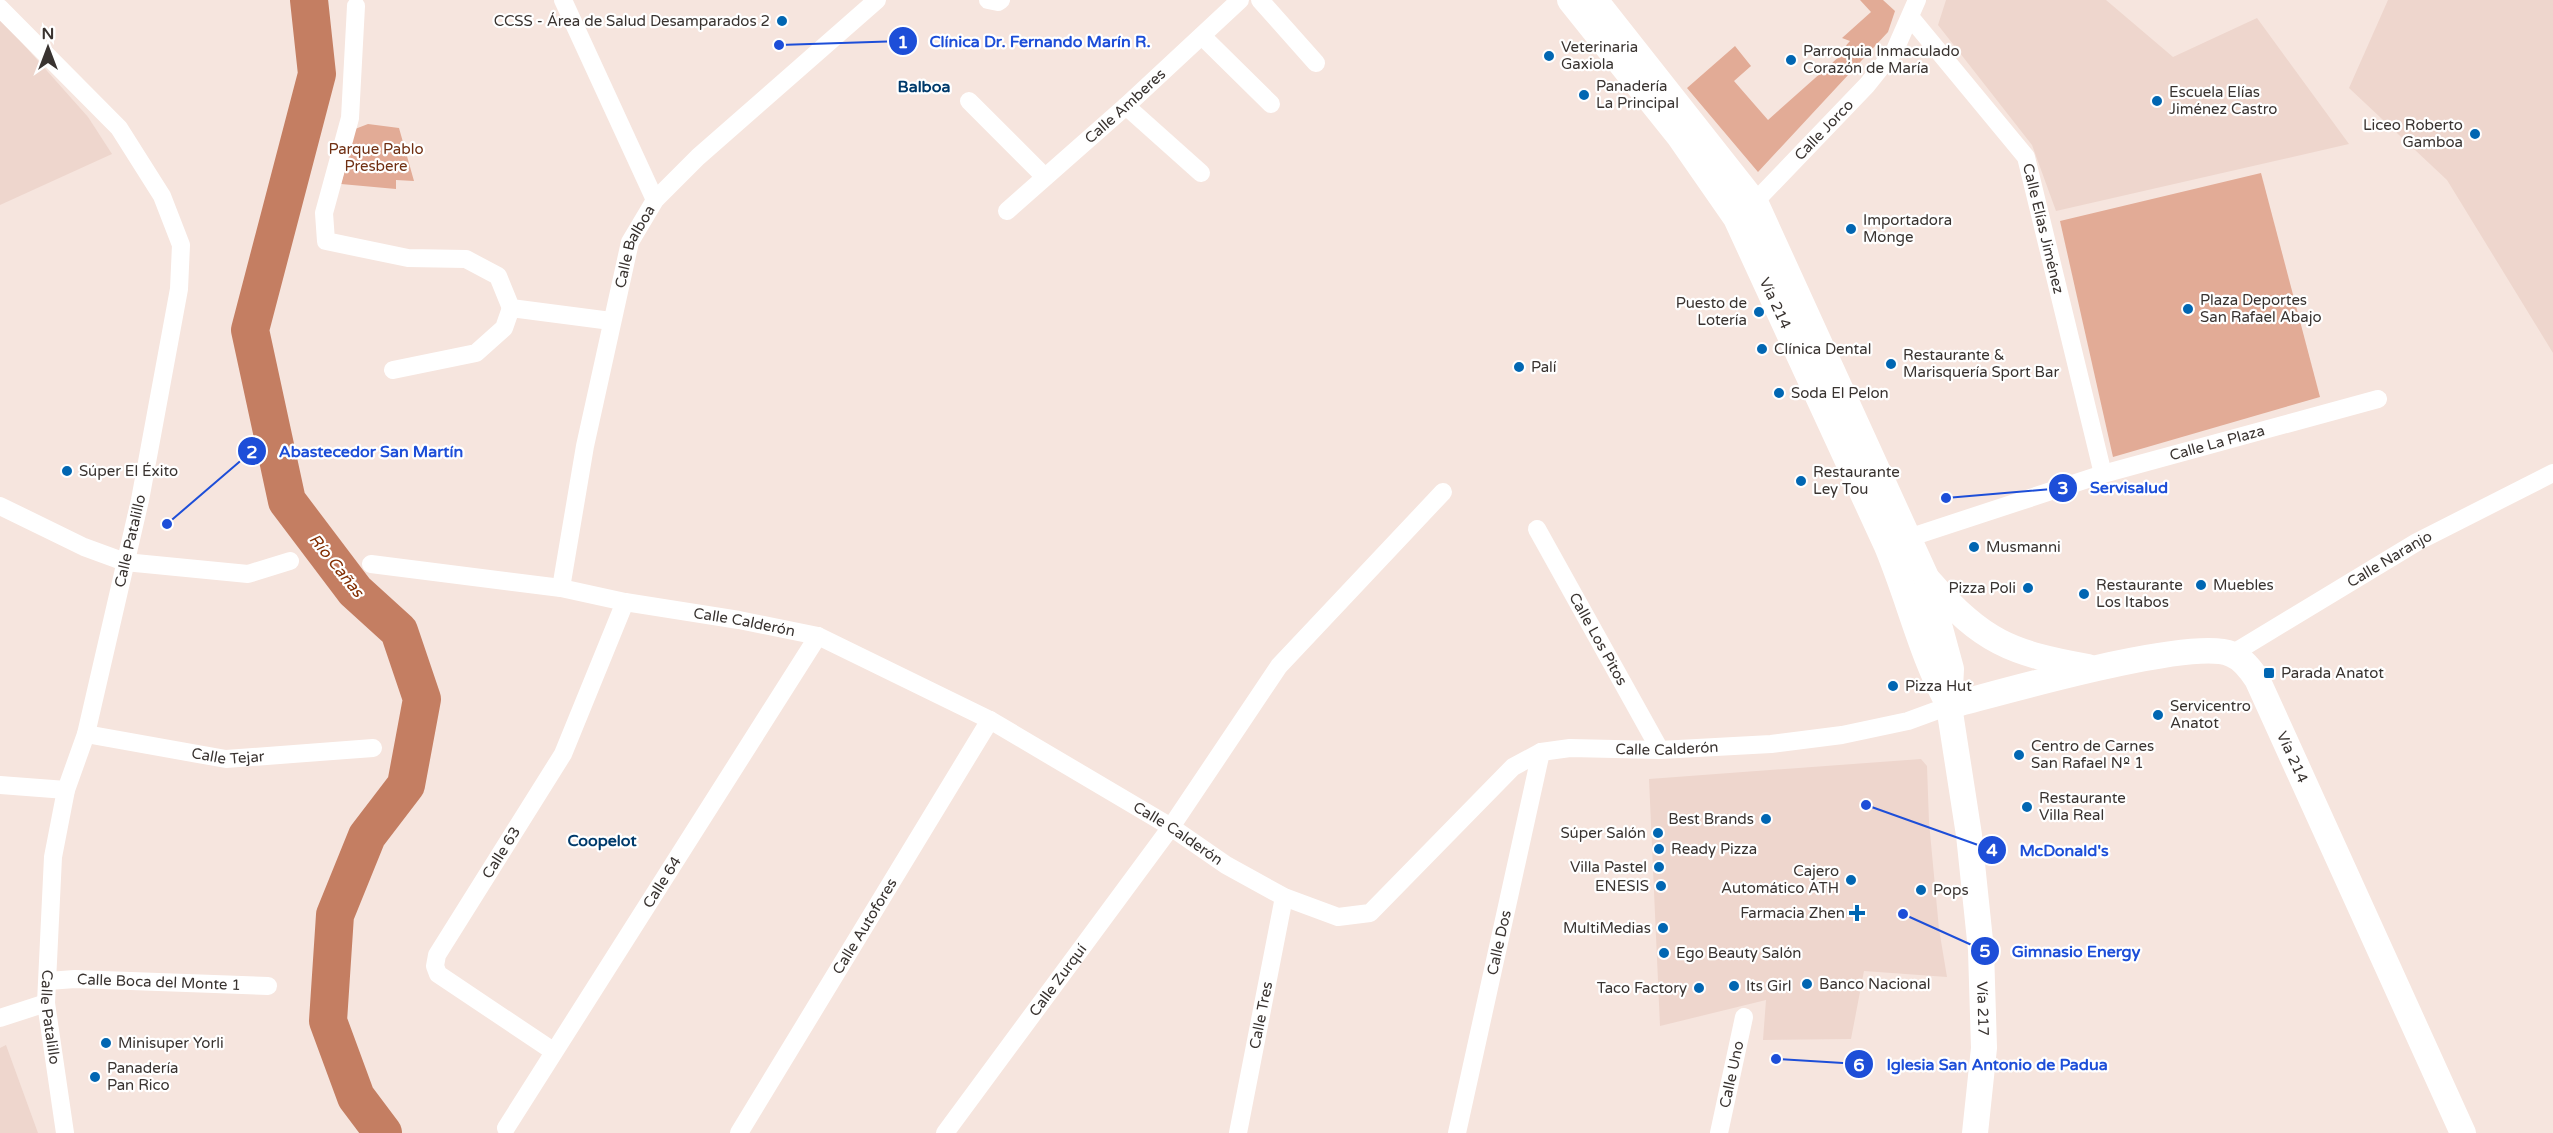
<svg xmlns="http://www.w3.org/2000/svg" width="2553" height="1133" viewBox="0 0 2553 1133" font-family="'Varela Round',sans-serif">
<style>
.built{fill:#eed6cd}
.green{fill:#e2ab96}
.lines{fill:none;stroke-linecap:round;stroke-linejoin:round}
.river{stroke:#c47e62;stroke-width:38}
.street{stroke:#fff;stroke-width:18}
.secondary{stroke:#fff;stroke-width:26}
.poi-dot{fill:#0166b2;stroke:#fff;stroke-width:2}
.labels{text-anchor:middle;stroke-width:4.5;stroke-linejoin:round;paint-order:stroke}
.poi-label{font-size:15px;fill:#393330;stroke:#fff;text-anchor:start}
.street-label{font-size:15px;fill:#393330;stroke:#fff}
.park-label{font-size:15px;fill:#702f12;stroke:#fff}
.neighbourhood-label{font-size:16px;font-weight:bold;fill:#003a6b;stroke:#fff}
.water-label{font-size:16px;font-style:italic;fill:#822d00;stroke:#fff}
.leader{fill:none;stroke:#1d4ed8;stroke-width:2}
.callout-dot{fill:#1d4ed8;stroke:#fff;stroke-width:2}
.mark-label{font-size:18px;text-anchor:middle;font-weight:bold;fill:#fff}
.callout-label{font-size:16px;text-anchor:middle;font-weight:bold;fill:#1d4ed8;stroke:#fff;stroke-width:4.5;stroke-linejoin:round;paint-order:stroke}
</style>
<rect width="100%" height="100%" fill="#f6e5de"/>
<!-- built -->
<g class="built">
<polygon points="1946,0 2106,0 2173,57 2257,18 2349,144 2056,211 2032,145 1938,25"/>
<polygon points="2388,0 2553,0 2553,353 2447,180 2349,88"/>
<polygon points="0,18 88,117 112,154 0,205"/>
<polygon points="1921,759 1927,766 1929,822 1939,929 1947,977 1864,971 1851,1039 1763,1040 1766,1000 1660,1026 1649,779"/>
<polygon points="6,1045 38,1133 0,1133 0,1048"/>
</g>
<!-- green -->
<g class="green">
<polygon points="1860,0 1883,0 1895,11 1888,32 1758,172 1687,88 1735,46 1751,66 1734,81 1768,120 1841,55 1842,50 1850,41 1842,38 1871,12"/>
<polygon points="368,124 399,128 414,181 396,180 396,189 341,184 355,129"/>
<polygon points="2261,173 2320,397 2113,457 2060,221"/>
</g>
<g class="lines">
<!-- river -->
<polyline class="river" points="309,0 317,74 250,330 287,501 355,591 399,631 422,699 406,785 367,836 335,915 328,1021 356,1097 383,1133"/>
<!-- street -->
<g class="street">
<polyline points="563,0 655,200"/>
<polyline points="988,0 998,2 1001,0"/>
<polyline points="1260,0 1316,63"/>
<polyline points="356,6 350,118 324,213 326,241 408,258 466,259 498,276 511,308 611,321"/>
<path id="s1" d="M 0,8 L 119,128 L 162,196 L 181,245 L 179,289 L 140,500 L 86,734 L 66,790 L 53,857 L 46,1003 L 65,1133"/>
<path id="s2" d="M 1911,18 L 2026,157 L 2103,474"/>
<polyline points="1202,36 1271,104"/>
<polyline points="969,101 1045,177"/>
<polyline points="1126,106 1201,173"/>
<path id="s3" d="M 1747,210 L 1867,85 L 1895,50 L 1917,0"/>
<path id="s4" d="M 1007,211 L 1126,106 L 1240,0"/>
<polyline points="393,370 476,353 504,328 511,308"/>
<polyline points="0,506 84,547 125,562 248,574 290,561"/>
<path id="s5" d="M 1537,529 L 1660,750"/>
<path id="s6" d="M 1899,541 L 2103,474 L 2378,399"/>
<path id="s7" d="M 371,564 L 561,588 L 625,602 L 739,620 L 818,636 L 990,720 L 1171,827 L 1226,865 L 1284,897 L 1338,917 L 1370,913 L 1513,767 L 1541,752 L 1570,748 L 1660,750 L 1771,744 L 1842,735 L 1908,721 L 1949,706"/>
<path id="s8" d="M 561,588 L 585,446 L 630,242 L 655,200 L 698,157 L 877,0"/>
<path id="s9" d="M 2232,654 L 2417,542 L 2553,473"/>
<path id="s10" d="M 86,734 L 226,759 L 373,748"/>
<polyline points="0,785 66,790"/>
<path id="s11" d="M 48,981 L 75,979 L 268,986"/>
<polyline points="0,1018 46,1003"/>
<path id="s12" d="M 553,1051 L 438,974 L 435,966 L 437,955 L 563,754 L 625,602"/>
<path id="s13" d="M 506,1128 L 818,636"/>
<path id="s14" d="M 739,1133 L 990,720"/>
<path id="s15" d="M 945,1133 L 1171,827 L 1279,666 L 1443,492"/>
<path id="s16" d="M 1238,1133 L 1284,897"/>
<path id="s17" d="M 1457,1133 L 1541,752"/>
<path id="s18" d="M 1719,1133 L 1744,1017"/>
</g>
<!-- secondary -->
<g class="secondary">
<path id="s19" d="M 1570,0 L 1679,136 L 1736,218 L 1886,544 C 1909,598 1921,655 1949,705"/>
<path id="s20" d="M 1595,0 L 1756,204 L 1926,577 L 1951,669 L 1949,706 L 1969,835 L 1981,950 L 1984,1048 L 1975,1133"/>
<path d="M 1930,582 C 1983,642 2010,653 2088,667"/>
<path id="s21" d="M 1949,706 C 2000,693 2191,637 2231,654 C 2242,658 2251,670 2257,679 L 2463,1133"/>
</g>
</g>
<!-- markers -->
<g class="poi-dot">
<circle cx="782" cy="21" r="6"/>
<circle cx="1549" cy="56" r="6"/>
<circle cx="1791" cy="60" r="6"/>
<circle cx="1584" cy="95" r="6"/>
<circle cx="2157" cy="101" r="6"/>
<circle cx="2475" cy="134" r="6"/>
<circle cx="1851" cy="229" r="6"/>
<circle cx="2188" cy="309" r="6"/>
<circle cx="1759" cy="312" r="6"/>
<circle cx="1762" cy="349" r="6"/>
<circle cx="1891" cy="364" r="6"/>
<circle cx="1519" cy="367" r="6"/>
<circle cx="1779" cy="393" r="6"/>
<circle cx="67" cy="471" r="6"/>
<circle cx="1801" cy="481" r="6"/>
<circle cx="1974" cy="547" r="6"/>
<circle cx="2201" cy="585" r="6"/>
<circle cx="2028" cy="588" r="6"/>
<circle cx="2084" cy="594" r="6"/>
<rect x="2263" y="667" width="12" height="12" rx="3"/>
<circle cx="1893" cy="686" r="6"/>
<circle cx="2158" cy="715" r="6"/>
<circle cx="2019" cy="755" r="6"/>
<circle cx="2027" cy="807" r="6"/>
<circle cx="1766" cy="819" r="6"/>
<circle cx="1658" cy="833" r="6"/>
<circle cx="1659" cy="849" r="6"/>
<circle cx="1659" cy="867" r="6"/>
<circle cx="1851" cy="880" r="6"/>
<circle cx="1661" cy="886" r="6"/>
<circle cx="1921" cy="890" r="6"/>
<path d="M1854 904h6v6h6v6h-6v6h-6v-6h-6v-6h6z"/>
<circle cx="1663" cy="928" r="6"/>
<circle cx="1664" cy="953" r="6"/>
<circle cx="1807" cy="984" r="6"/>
<circle cx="1734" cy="986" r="6"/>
<circle cx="1699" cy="988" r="6"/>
<circle cx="106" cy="1043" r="6"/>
<circle cx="95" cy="1077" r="6"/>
</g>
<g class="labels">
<!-- poi labels -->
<g class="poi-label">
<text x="770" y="26" text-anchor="end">CCSS - Área de Salud Desamparados 2</text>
<text x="1561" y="52">Veterinaria<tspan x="1561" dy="17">Gaxiola</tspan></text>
<text x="1803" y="56">Parroquia Inmaculado<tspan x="1803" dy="17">Corazón de María</tspan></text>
<text x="1596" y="91">Panadería<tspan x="1596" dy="17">La Principal</tspan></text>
<text x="2169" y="97">Escuela Elías<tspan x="2169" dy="17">Jiménez Castro</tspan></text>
<text x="2463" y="130" text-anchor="end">Liceo Roberto<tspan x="2463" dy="17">Gamboa</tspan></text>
<text x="1863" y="225">Importadora<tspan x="1863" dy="17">Monge</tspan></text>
<text x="2200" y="305">Plaza Deportes<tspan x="2200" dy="17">San Rafael Abajo</tspan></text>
<text x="1747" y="308" text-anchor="end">Puesto de<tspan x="1747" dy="17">Lotería</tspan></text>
<text x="1774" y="354">Clínica Dental</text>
<text x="1903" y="360">Restaurante &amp;<tspan x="1903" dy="17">Marisquería Sport Bar</tspan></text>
<text x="1531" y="372">Palí</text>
<text x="1791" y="398">Soda El Pelon</text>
<text x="79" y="476">Súper El Éxito</text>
<text x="1813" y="477">Restaurante<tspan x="1813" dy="17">Ley Tou</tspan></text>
<text x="1986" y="552">Musmanni</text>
<text x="2096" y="590">Restaurante<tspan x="2096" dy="17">Los Itabos</tspan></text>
<text x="2213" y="590">Muebles</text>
<text x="2016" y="593" text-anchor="end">Pizza Poli</text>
<text x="2281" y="678">Parada Anatot</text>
<text x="1905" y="691">Pizza Hut</text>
<text x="2170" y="711">Servicentro<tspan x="2170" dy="17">Anatot</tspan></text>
<text x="2031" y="751">Centro de Carnes<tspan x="2031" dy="17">San Rafael Nº 1</tspan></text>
<text x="2039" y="803">Restaurante<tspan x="2039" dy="17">Villa Real</tspan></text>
<text x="1754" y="824" text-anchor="end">Best Brands</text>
<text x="1646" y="838" text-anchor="end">Súper Salón</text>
<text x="1671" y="854">Ready Pizza</text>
<text x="1647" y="872" text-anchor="end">Villa Pastel</text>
<text x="1839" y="876" text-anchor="end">Cajero<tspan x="1839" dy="17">Automático ATH</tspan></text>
<text x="1649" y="891" text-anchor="end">ENESIS</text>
<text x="1933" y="895">Pops</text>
<text x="1845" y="918" text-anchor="end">Farmacia Zhen</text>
<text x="1651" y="933" text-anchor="end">MultiMedias</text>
<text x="1676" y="958">Ego Beauty Salón</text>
<text x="1819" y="989">Banco Nacional</text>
<text x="1746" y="991">Its Girl</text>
<text x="1687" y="993" text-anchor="end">Taco Factory</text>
<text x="118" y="1048">Minisuper Yorli</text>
<text x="107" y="1073">Panadería<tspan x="107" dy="17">Pan Rico</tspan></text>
</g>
<!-- street labels -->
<g class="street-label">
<text dy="5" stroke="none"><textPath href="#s4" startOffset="158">Calle Amberes</textPath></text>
<text dy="5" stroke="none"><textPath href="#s3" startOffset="111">Calle Jorco</textPath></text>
<text dy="5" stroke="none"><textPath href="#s2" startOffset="254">Calle Elías Jiménez</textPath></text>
<text dy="5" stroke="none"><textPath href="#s8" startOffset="350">Calle Balboa</textPath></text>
<text dy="5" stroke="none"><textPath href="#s19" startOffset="368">Vía 214</textPath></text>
<text dy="5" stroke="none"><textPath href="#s6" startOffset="333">Calle La Plaza</textPath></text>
<text transform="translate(130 541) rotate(-77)" y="5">Calle Patalillo</text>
<text dy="5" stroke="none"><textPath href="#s9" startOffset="184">Calle Naranjo</textPath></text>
<text dy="5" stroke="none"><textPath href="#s7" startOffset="378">Calle Calderón</textPath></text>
<text dy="5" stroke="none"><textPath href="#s5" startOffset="126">Calle Los Pitos</textPath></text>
<text dy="5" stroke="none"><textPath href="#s7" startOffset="1440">Calle Calderón</textPath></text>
<text dy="5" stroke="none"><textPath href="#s10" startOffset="144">Calle Tejar</textPath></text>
<text dy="5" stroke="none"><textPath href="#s21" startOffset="411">Vía 214</textPath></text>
<text dy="5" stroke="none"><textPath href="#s7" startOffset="864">Calle Calderón</textPath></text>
<text dy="5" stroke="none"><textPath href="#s12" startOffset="279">Calle 63</textPath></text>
<text dy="5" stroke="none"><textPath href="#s13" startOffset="291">Calle 64</textPath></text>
<text dy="5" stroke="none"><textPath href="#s14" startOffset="242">Calle Autofores</textPath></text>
<text dy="5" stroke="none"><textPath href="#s17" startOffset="195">Calle Dos</textPath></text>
<text dy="5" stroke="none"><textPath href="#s15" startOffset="190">Calle Zurquí</textPath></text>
<text dy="5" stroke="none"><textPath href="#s11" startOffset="111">Calle Boca del Monte 1</textPath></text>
<text dy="5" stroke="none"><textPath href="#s20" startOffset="1107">Vía 217</textPath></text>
<text dy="5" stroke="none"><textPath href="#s16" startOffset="120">Calle Tres</textPath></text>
<text dy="5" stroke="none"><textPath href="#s1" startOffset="1089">Calle Patalillo</textPath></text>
<text dy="5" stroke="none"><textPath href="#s18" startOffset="60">Calle Uno</textPath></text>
</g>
<!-- park labels -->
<g class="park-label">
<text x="376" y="154">Parque Pablo<tspan x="376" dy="17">Presbere</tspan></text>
</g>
<!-- neighbourhood labels -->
<g class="neighbourhood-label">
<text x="924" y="92">Balboa</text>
<text x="602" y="846">Coopelot</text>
</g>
<!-- water labels -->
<g class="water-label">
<text transform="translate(337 565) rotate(51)" y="6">Río Cañas</text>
</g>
</g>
<!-- callouts -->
<path class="leader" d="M779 45L903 41M167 524L252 451M1946 498L2063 488M1866 805L1992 850M1903 914L1985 951M1776 1059L1859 1064"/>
<g class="callout-dot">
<circle cx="779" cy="45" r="6"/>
<circle cx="167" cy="524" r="6"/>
<circle cx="1946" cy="498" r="6"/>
<circle cx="1866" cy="805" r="6"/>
<circle cx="1903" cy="914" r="6"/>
<circle cx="1776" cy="1059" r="6"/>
<circle cx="903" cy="41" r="15"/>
<circle cx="252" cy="451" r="15"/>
<circle cx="2063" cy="488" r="15"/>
<circle cx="1992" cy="850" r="15"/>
<circle cx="1985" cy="951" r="15"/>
<circle cx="1859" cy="1064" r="15"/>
</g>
<g class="mark-label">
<text x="903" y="48">1</text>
<text x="252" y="458">2</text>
<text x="2063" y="494">3</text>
<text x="1992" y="856">4</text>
<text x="1985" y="957">5</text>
<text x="1859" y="1071">6</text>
</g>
<g class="callout-label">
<text x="1040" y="47">Clínica Dr. Fernando Marín R.</text>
<text x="371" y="457">Abastecedor San Martín</text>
<text x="2129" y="493">Servisalud</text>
<text x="2064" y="856">McDonald's</text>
<text x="2076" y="957">Gimnasio Energy</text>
<text x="1997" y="1070">Iglesia San Antonio de Padua</text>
</g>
<!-- north arrow -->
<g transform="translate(48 48)" stroke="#ffffff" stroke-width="4.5" paint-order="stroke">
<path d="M0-4.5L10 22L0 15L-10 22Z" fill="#393330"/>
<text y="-9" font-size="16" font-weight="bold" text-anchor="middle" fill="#393330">N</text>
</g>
</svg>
